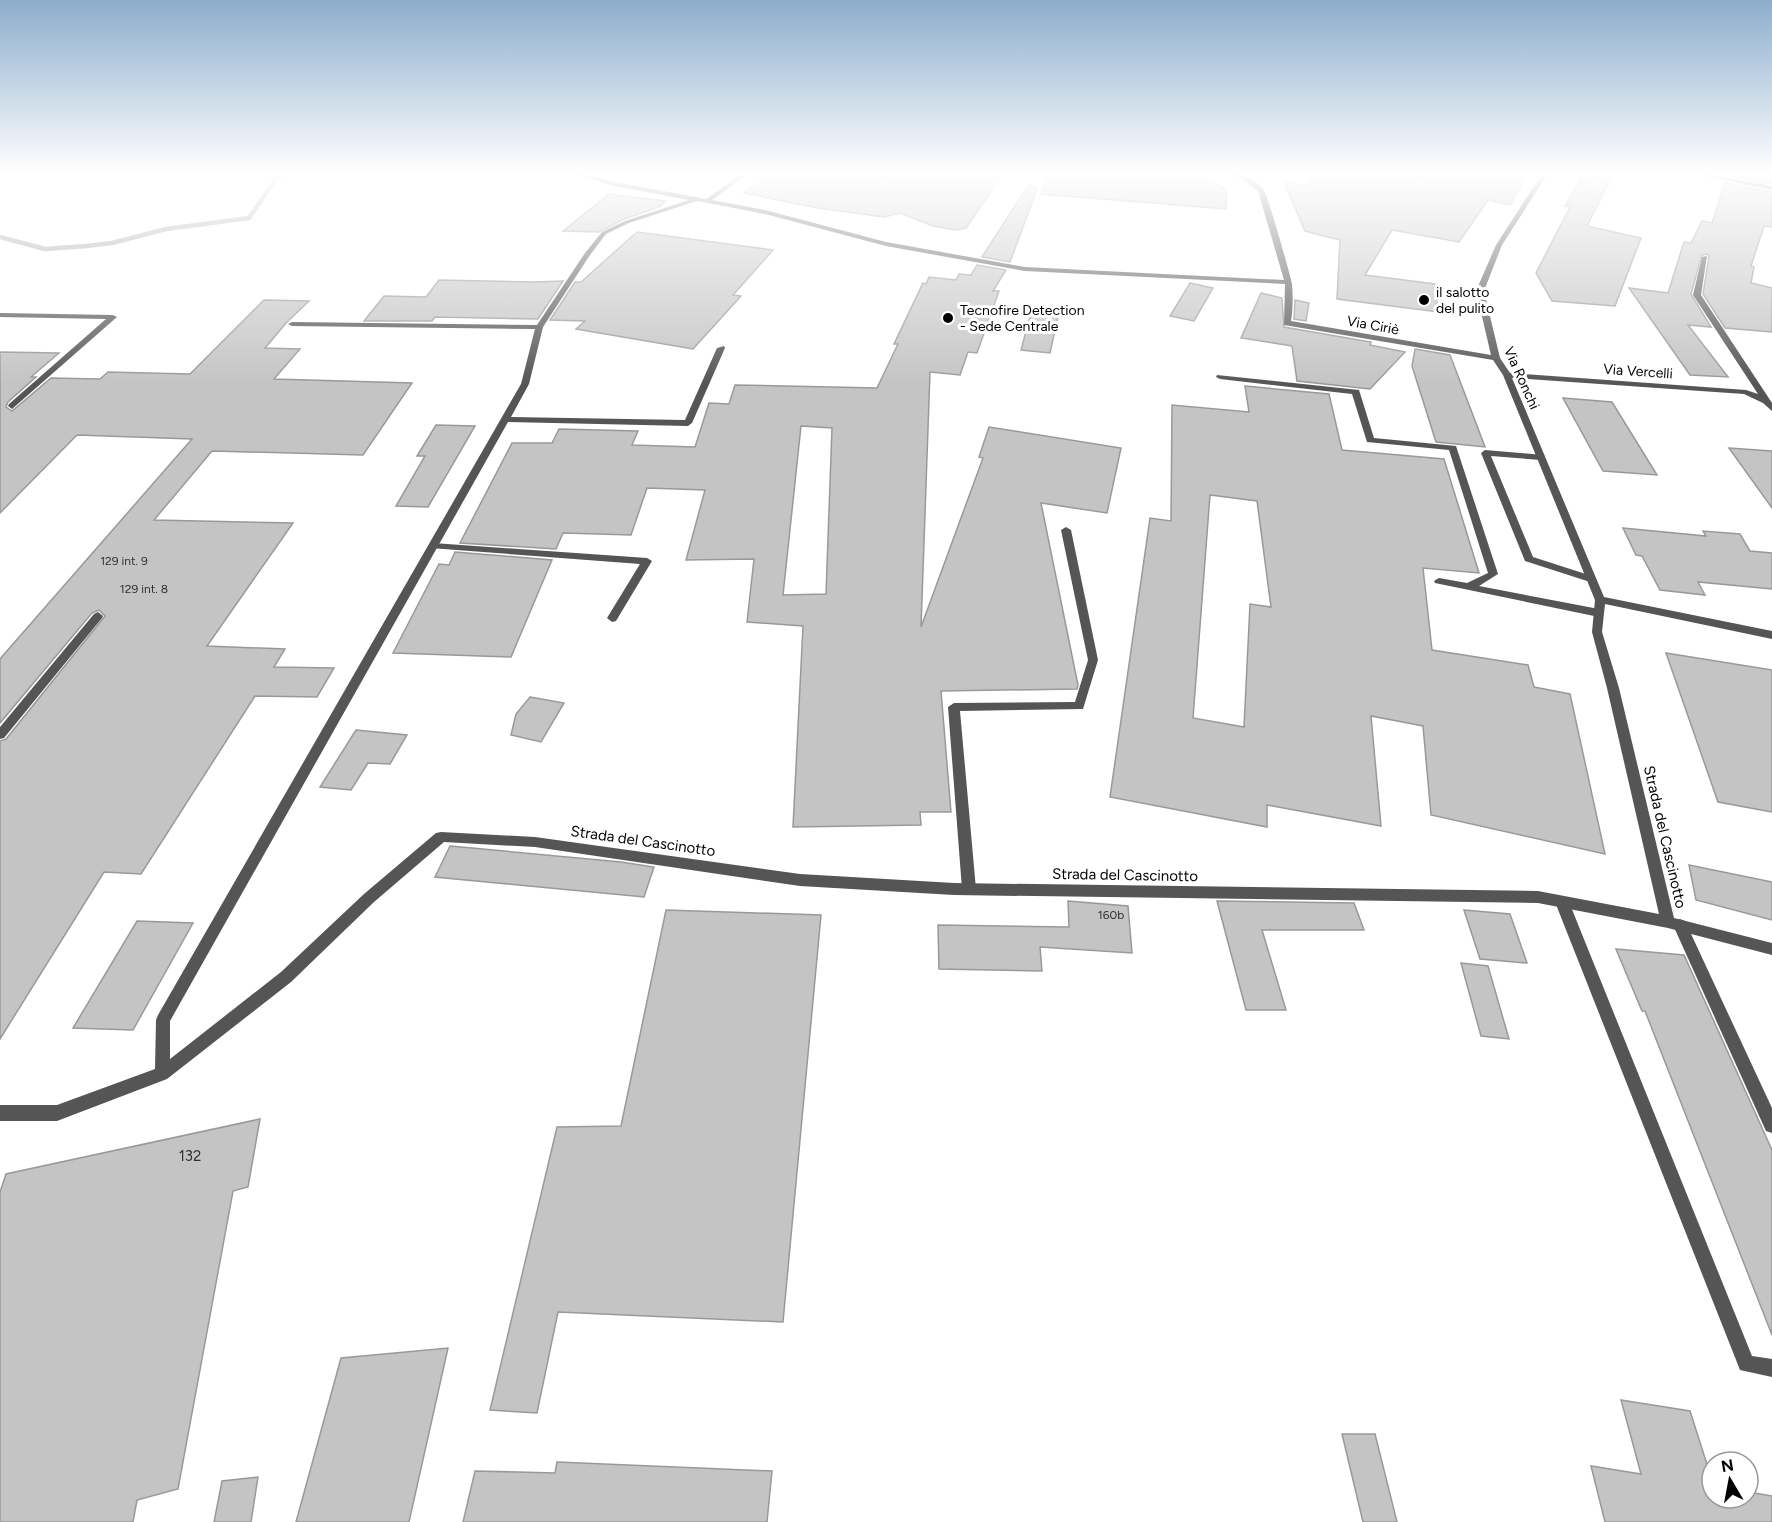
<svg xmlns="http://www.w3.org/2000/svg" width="1772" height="1522" viewBox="0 0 1772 1522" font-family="Figtree,sans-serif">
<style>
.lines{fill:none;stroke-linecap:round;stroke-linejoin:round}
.stream{stroke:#a3a3a3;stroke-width:4.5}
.building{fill:#c4c4c4;stroke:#999;stroke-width:1.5;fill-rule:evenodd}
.service{fill:#555;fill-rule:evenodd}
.minor{fill:#555;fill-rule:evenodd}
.tertiary{fill:#555;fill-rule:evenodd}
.poi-dot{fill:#000;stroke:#fff;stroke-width:2}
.labels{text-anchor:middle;stroke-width:6;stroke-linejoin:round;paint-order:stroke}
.number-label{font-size:12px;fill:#313131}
.far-poi-label{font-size:14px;fill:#000;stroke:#fff;text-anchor:start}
.far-street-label{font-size:14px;fill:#000;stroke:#fff}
.street-label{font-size:15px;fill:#000;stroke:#fff}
.near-number-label{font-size:15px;fill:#313131}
</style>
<rect width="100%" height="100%" fill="#fff"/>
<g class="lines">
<!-- stream -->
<polyline class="stream" points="0,237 45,249 86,246 112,243 166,229 249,218 275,180 286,172"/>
</g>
<!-- building -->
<g class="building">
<polygon points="776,172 856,172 889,178 895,172 1004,172 966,228 955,230 933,226 900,213 884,217 818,208 744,193"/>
<polygon points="1048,172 1157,172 1196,175 1226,189 1226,209 1041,194"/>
<polygon points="1319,172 1395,172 1433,180 1440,172 1528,172 1510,205 1488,200 1459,242 1392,230 1365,275 1435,284 1438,312 1337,299 1340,240 1305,231 1284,182 1303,186"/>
<polygon points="1728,172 1772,172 1772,184 1727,175"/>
<polygon points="1583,174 1611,179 1587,226 1641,238 1615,306 1552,301 1536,273 1570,207 1565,206"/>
<polygon points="1725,183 1772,192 1772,227 1764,226 1751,266 1754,267 1751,283 1772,288 1772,332 1725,328 1703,294 1709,256 1707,254 1702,255 1691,294 1711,327 1688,325 1728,377 1690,375 1629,288 1668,293 1684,242 1691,243 1702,221 1712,223"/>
<polygon points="1029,184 1037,189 1010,262 982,257"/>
<polygon points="609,194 666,201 659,207 624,219 599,232 563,231"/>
<polygon points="637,232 773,250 733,295 741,296 693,349 576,329 585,321 550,320 575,282 581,282"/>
<path d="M 977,265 L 1006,270 L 993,291 L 999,291 L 977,353 L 968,352 L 960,375 L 930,372 L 921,627 L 983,458 L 979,457 L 989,427 L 1121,448 L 1107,513 L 1041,503 L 1078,685 L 1077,689 L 941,691 L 951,812 L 920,812 L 921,825 L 793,827 L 803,626 L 747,622 L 754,559 L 686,560 L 705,490 L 647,488 L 631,535 L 563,533 L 556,549 L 460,543 L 512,443 L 552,443 L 559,429 L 638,431 L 632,445 L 695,447 L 709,403 L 729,404 L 735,385 L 877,388 L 898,344 L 894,344 L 923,283 L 926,284 L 929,277 L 956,280 L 959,274 L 971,275 ZM 801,426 L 832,428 L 826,594 L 783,595 Z"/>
<polygon points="439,280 533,282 563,281 538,319 435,317 432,321 364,321 384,296 426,297"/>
<polygon points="1190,283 1213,288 1194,321 1170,316"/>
<polygon points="1261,293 1282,298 1284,327 1371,342 1370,345 1405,352 1370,389 1297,381 1292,346 1241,338"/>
<polygon points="264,300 309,301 287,322 265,348 300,349 274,379 412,383 363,455 212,451 154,520 293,523 207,646 285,649 274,667 334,668 317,697 255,696 141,874 104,872 0,1039 0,741 6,739 105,616 99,610 92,613 0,723 0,659 192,439 77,435 0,513 0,352 59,353 31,377 36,377 8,402 6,407 12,411 51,378 100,379 108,372 190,374"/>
<polygon points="1295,300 1309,303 1306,321 1294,319"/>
<polygon points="1032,309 1059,312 1050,353 1021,350"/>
<polygon points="1415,349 1450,355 1485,447 1436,442 1412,366"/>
<path d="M 1245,386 L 1329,394 L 1342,450 L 1444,459 L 1479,573 L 1423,568 L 1432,650 L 1528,665 L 1534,687 L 1570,694 L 1605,854 L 1431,815 L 1423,726 L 1371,716 L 1381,826 L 1267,805 L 1267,827 L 1110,797 L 1150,518 L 1171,521 L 1172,405 L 1249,412 ZM 1210,495 L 1257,501 L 1271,607 L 1250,604 L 1244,727 L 1193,718 Z"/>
<polygon points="1563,398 1612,402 1657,475 1603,471"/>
<polygon points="436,425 475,426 428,507 396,506 425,456 417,456"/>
<polygon points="1729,448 1772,451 1772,508"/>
<polygon points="1623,528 1706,536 1703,531 1740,534 1750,551 1772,553 1772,589 1698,582 1705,595 1660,590 1642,556 1636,555"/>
<polygon points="455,552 552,560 511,657 393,653 439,564 449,565"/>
<polygon points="1666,653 1772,670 1772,812 1718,802"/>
<polygon points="530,697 564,703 541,742 511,735 516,714"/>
<polygon points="356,730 407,735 390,764 368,763 351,790 320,787"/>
<polygon points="450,846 621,862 654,867 644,897 435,877"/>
<polygon points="1689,865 1772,882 1772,920 1696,900"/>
<polygon points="1068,901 1128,906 1132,953 1040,947 1042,971 939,969 938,925 1069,927"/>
<polygon points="1217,901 1354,903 1364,930 1262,930 1286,1010 1246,1010"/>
<polygon points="666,910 821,915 783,1322 558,1312 537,1413 490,1410 557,1127 621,1126"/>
<polygon points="1464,910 1510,914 1527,963 1480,959"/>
<polygon points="137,921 193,923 133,1030 73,1028"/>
<polygon points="1616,949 1684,955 1772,1150 1772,1335 1645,1011 1642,1011"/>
<polygon points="1461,963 1488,966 1509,1039 1481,1036"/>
<polygon points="260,1119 248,1187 233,1191 178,1489 137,1500 133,1522 0,1522 0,1192 6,1174"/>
<polygon points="448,1348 409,1522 296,1522 341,1358"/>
<polygon points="1621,1400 1690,1411 1712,1480 1712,1498 1748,1498 1748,1492 1772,1496 1772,1522 1605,1522 1591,1466 1641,1474"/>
<polygon points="1342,1434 1375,1434 1397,1522 1363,1522"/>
<polygon points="557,1462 772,1471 767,1522 463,1522 475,1471 555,1473"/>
<polygon points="258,1477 251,1522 214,1522 222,1481"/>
</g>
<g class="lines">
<!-- service -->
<g class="service">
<polygon points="744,172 751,172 709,202 705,202 705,200"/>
<polygon points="0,313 113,315 117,317 12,409 8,406 9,404 106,319 0,317"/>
<polygon points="1217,375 1359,390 1374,438 1456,446 1498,574 1479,586 1599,609 1604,613 1599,617 1435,583 1434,581 1439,578 1467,583 1488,573 1449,450 1367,442 1352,394 1220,379 1216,377"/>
<polygon points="1485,450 1544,455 1545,457 1541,460 1491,456 1533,557 1595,577 1595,581 1587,581 1525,561 1481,453"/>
<polygon points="1066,527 1071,530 1098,660 1083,709 960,711 976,889 974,893 969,895 964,893 962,889 948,707 954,703 1075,702 1088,660 1061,530"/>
<polygon points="433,543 647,558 652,561 616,621 612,622 607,618 640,564 430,548 428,546"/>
<polygon points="98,612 103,616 102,618 4,738 0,739 0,727 94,614"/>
<polygon points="1562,896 1567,898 1569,902 1752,1356 1772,1359 1772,1377 1740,1370 1555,902 1557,898"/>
<polygon points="1680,919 1685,921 1772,1108 1772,1133 1766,1131 1673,925 1675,921"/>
</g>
<!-- minor -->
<path class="minor" d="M 567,172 L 577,172 L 615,182 L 765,210 L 886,242 L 1025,267 L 1284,280 L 1258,191 L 1242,179 L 1221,172 C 1235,172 1254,177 1263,189 C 1268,195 1290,274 1292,284 C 1293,296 1293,309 1291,321 L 1491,355 L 1476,291 L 1496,245 L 1543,172 L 1549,172 L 1502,245 L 1484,291 L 1500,358 L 1510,373 L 1746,390 L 1758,394 L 1693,295 L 1702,257 L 1707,256 L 1701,295 L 1772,403 L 1772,411 L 1763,403 L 1744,394 L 1512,378 L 1604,597 L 1772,631 L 1772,639 L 1605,604 L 1602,632 L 1619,688 L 1674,918 L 1772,943 L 1772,955 L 1668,928 L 1538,903 L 954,895 L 800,886 L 535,847 L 444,842 L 374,902 L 291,982 L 167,1079 L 57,1121 L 0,1121 L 0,1105 L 57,1105 L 155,1069 L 156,1020 L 158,1015 L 521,384 L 535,329 L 292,326 L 288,324 L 292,322 L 537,325 L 585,253 L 602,232 L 625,221 L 689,200 L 614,186 ZM 697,201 L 765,214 L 886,246 L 1025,271 L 1285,284 L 1284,325 L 1493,360 L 1503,375 L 1595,600 L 1592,632 L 1607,688 L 1659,914 L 1538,891 L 954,883 L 800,874 L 535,837 L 441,832 L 436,833 L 364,894 L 281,972 L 170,1059 L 170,1021 L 508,422 L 688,426 L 692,423 L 725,348 L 724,346 L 717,348 L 685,420 L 511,417 L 529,384 L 543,327 L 590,255 L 606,234 L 629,223 Z"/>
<!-- tertiary -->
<polygon class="tertiary" points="1685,172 1697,172 1772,186 1772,190"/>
</g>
<!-- sky -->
<linearGradient id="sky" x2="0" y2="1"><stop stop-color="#8cadcc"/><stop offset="0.45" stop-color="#fff"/><stop offset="1" stop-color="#fff" stop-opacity="0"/></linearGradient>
<rect width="1772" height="385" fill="url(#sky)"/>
<!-- markers -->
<g class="poi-dot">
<circle cx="1424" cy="300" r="6"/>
<circle cx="948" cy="318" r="6"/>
</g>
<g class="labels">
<!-- number labels -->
<g class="number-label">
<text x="124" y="565">129 int. 9</text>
<text x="144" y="593">129 int. 8</text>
<text x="1111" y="919">160b</text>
</g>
<!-- far-poi labels -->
<g class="far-poi-label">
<text x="1436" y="297">il salotto<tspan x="1436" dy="16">del pulito</tspan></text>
<text x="960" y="315">Tecnofire Detection<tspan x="960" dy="16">- Sede Centrale</tspan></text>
</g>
<!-- far-street labels -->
<g class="far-street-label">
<text transform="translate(1373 325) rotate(10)" y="5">Via Ciriè</text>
<text transform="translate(1638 371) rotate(4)" y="5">Via Vercelli</text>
<text transform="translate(1522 378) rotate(66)" y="5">Via Ronchi</text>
</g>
<!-- street labels -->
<g class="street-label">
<text transform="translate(1665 837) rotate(77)" y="5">Strada del Cascinotto</text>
<text transform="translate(643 841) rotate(8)" y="5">Strada del Cascinotto</text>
<text transform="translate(1125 875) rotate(1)" y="5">Strada del Cascinotto</text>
</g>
<!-- near-number labels -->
<g class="near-number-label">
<text x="190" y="1161">132</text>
</g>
</g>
<!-- north arrow -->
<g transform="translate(1730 1480) rotate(350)"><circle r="28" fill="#ffffff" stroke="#999999" stroke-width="1.5"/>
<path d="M0-4.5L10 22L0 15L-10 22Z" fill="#000000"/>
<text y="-9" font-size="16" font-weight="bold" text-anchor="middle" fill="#000000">N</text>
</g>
</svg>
